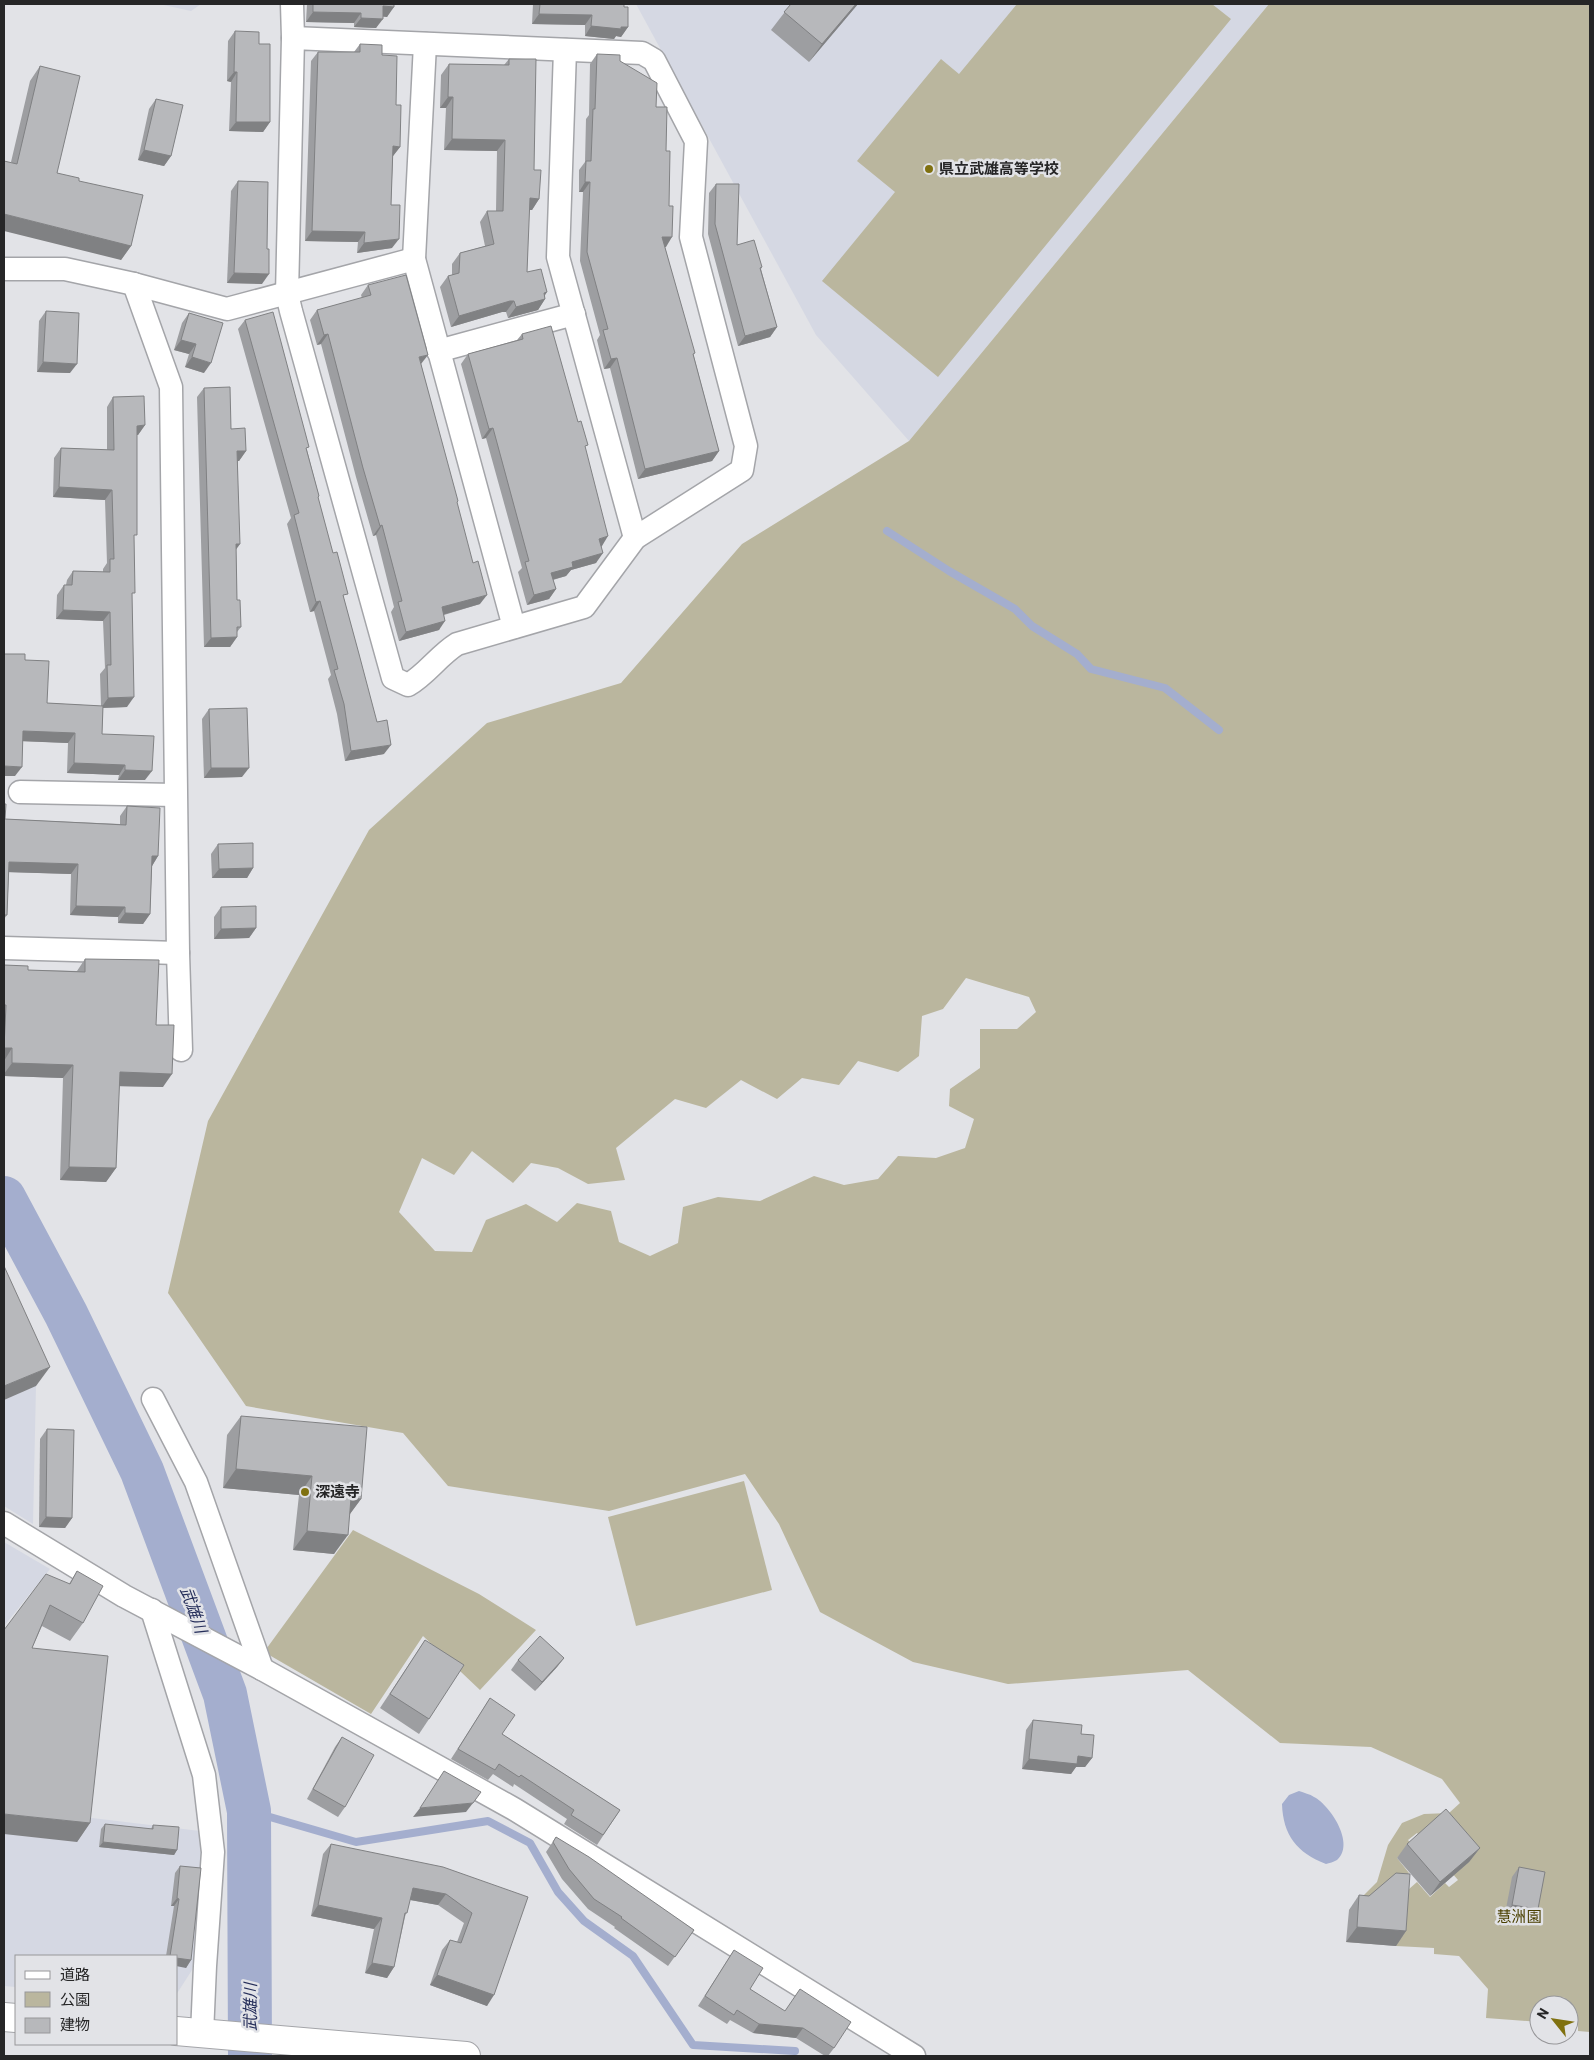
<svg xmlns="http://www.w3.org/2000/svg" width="1594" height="2060" viewBox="0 0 1594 2060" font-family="Barlow,'Noto Sans JP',sans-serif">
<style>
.built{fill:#d5d8e3}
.green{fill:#bab69e;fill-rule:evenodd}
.water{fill:#a4aece}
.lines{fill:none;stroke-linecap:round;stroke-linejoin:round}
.stream{stroke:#a4aece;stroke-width:8}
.river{stroke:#a4aece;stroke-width:44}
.minor-casing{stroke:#a4a5a9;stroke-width:25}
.trunk-casing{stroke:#a4a5a9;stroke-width:30}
.minor{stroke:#fff;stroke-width:22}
.trunk{stroke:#fff;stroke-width:28}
.wall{fill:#9d9ea1}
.shaded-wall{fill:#808183}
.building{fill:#b7b8bb;stroke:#808183}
.poi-dot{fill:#807110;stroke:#e2e3e7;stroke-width:2}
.labels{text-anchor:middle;stroke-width:5;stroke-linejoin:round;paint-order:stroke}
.poi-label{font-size:15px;font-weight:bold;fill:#262627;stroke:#e2e3e7;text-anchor:start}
.park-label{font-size:15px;fill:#4a4000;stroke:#e2e3e7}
.water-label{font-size:16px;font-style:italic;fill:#252e5a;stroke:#e2e3e7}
</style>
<rect width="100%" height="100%" fill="#e2e3e7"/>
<!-- built -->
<g class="built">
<polygon points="159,4 201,4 191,11"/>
<polygon points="636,4 1269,4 909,441 816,335"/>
<polygon points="4,1301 38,1378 36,1386 33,1524 4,1506"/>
<polygon points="4,1542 50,1569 4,1626"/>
<polygon points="4,1660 84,1817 200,1831 202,1885 192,1970 176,1995 176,1956 16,1956 16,1987 4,1986"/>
</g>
<!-- green -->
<g class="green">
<polygon points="1017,4 1212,4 1231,19 938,377 822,281 895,192 857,161 941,59 959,74"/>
<path d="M 1269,4 L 1590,4 L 1590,2032 L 1578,2031 L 1578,2025 L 1569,2024 L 1569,2005 L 1539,2005 L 1539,2022 L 1486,2018 L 1488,1989 L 1459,1956 L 1434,1954 L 1434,1948 L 1396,1946 L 1400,1897 L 1417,1882 L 1430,1897 L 1445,1883 L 1449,1887 L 1458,1880 L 1417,1833 L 1408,1840 L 1412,1845 L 1397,1858 L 1409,1873 L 1392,1888 L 1349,1910 L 1377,1882 L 1388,1845 L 1402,1823 L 1424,1814 L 1449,1813 L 1460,1803 L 1442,1779 L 1371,1747 L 1280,1743 L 1188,1670 L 1008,1684 L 913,1662 L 820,1612 L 779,1524 L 745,1474 L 609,1511 L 448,1486 L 403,1433 L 246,1406 L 168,1293 L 208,1121 L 369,830 L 487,723 L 621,683 L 742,544 L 909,441 ZM 966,978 L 1029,997 L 1036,1012 L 1017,1029 L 980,1029 L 980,1068 L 950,1089 L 949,1106 L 974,1119 L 965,1148 L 936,1158 L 898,1156 L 878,1179 L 844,1185 L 814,1176 L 760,1201 L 718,1197 L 683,1207 L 678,1243 L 650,1256 L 619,1242 L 611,1211 L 577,1203 L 557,1222 L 526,1204 L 486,1220 L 472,1252 L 435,1251 L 399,1212 L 422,1158 L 454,1175 L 472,1151 L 513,1183 L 531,1163 L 558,1168 L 588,1184 L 625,1180 L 616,1148 L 675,1099 L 706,1108 L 741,1080 L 777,1099 L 802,1078 L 839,1085 L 858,1061 L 898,1072 L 919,1056 L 922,1016 L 943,1009 Z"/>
<polygon points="744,1481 772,1590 636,1626 608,1517"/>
<polygon points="353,1530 479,1594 536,1630 480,1690 423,1636 371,1714 264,1652"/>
</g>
<!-- water -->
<path class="water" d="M 1299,1791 C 1304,1793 1310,1794 1314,1797 C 1330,1805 1356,1844 1337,1860 C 1334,1862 1329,1863 1326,1864 C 1297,1853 1283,1835 1282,1804 L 1289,1795 Z"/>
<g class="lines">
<!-- stream -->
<g class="stream">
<polyline points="887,531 949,571 1015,609 1032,626 1077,654 1091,669 1165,688 1219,730"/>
<polyline points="249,1811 356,1842 488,1821 530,1843 558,1892 584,1921 633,1956 693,2045 795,2051"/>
</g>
<!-- river -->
<polyline class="river" points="4,1198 66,1314 142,1471 225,1694 249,1811 250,2056"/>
<!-- minor casing -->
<g class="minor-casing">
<g id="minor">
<polyline points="292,4 293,38"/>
<path d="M 293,38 L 642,53 L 654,60 L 696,141 L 691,237 L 746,446 L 742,470 L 635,538 L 584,607 L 457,644 C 438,656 427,674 408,685 L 393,678 L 291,311 L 287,294 Z"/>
<polyline points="425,44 414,259 514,627"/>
<polyline points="565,50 558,257 635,538"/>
<polyline points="4,269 65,269 134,284 227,309 414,259"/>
<polyline points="134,284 171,387 178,953 181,1050"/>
<polyline points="438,351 574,314"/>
<polyline points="20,792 175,795"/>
<polyline points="4,948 178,953"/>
<polyline points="153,1399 196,1482 262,1669"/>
<polyline points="4,1523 124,1596 262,1669 514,1809 914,2056"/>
<polyline points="152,1610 204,1775 213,1852 205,1966 202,2034"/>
</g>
</g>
<!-- trunk casing -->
<g class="trunk-casing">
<g id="trunk">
<polyline points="4,2017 16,2018"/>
<polyline points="176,2031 466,2056"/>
</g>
</g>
<!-- minor -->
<use href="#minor" class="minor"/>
<!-- trunk -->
<use href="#trunk" class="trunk"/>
</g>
<!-- wall -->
<g class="wall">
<polygon points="307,4 394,4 387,17 383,16 376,28 354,27 354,23 306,22"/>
<polygon points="533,4 624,4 624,7 628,27 621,37 616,36 614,39 585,36 585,25 532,24"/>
<polygon points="791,4 858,4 809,62 771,30"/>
<polygon points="235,31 259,44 270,122 263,132 229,131 231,82 227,81 228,41"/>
<polygon points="360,44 382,55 396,105 400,147 393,156 391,205 392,248 357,253 358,242 305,241 311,61 318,52 354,52"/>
<polygon points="597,54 620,61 656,107 666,151 666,247 665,247 719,451 712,461 638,479 610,368 604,369 597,340 600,335 580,261 583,192 579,192 579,170 585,162 586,119 589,115 590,64"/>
<polygon points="509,59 539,199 532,210 529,210 527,272 545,296 545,299 538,310 508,318 506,312 502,312 451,327 440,287 448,276 452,275 452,264 460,253 485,246 480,222 487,211 496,211 497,151 444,150 446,108 440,108 441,75 449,64 504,65"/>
<polygon points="40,66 57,173 79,181 131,246 121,260 11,162 30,81"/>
<polygon points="156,99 171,156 164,166 138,160 149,109"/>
<polygon points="238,181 262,284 227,283 231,191"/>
<polygon points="716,184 737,245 762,267 761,269 777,327 770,337 738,346 708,234 709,193"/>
<polygon points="368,285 421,364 457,503 480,604 444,615 439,630 399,641 391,612 394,607 376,535 373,536 356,477 321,344 317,345 310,320 317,310 362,298 361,295"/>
<polygon points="46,311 70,373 37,372 39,321"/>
<polygon points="189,313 204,373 185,367 189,354 174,350 182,323"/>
<polygon points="245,320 307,450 319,496 318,498 384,754 345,761 337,714 328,679 331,675 314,611 310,612 287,524 291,518 238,329"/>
<polygon points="522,334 585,449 602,546 596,563 571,570 566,576 553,580 556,589 549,599 527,605 518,572 522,568 486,438 482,439 461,364 468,354 517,340"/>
<polygon points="204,388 246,451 239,461 238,461 236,550 237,600 241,627 237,632 237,637 230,647 204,647 197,397"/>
<polygon points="113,397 145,425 138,435 137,435 132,597 127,707 103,708 102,734 145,780 118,780 119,775 67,773 68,743 23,741 15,776 25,660 47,703 101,706 100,674 105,668 103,621 56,619 57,595 64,585 66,585 67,580 73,571 103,572 103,569 107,563 105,500 53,497 54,458 61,448 107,450 107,407"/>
<polygon points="209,709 242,777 204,778 202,719"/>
<polygon points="4,804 5,819 120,824 120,816 127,806 158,856 152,866 150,914 143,924 118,923 118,917 70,915 71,874 9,872 7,915 4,919"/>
<polygon points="218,844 253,868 247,878 212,878 211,854"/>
<polygon points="221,907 256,928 249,938 214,939 214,917"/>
<polygon points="85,959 156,1025 163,1087 119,1086 116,1168 106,1182 60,1180 63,1078 4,1076 4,965 28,970 77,971"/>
<polygon points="241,1416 361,1499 349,1515 334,1554 293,1550 299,1495 223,1488 227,1435"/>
<polygon points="47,1429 72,1518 65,1528 39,1527 40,1439"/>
<polygon points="77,1571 83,1623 70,1641 42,1626 32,1648 90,1823 77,1842 4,1630 69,1584"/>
<polygon points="425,1640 429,1719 419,1734 380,1708"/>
<polygon points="564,1658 557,1667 535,1691 511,1670 518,1660"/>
<polygon points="490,1698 502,1734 620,1810 597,1845 564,1824 567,1819 514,1784 513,1787 493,1774 488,1780 451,1759"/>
<polygon points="1033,1720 1081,1734 1092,1758 1085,1767 1076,1767 1071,1774 1022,1769 1026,1730"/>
<polygon points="342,1737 345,1807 338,1817 307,1799 335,1747"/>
<polygon points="105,1824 151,1829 153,1825 177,1850 174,1855 99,1847 101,1829"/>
<polygon points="556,1837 694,1930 668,1966 614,1928 615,1927 588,1909 562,1879 546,1852"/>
<polygon points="331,1844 528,1897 487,2006 430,1985 442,1950 450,1940 457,1942 464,1923 438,1905 410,1900 405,1917 394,1967 387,1978 365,1973 374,1929 311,1916 323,1854"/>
<polygon points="1407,1844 1480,1848 1469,1862 1430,1896 1397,1858"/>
<polygon points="180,1866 191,1960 186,1968 176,1956 166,1956 174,1906 171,1906 175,1873"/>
<polygon points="1519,1867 1538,1909 1531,1919 1505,1914 1512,1877"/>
<polygon points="1359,1895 1406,1931 1396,1946 1346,1942 1349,1910"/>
<polygon points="734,1950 750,1989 834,2048 828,2056 825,2056 796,2038 753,2033 730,2020 727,2024 698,2006"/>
</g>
<!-- shaded-wall -->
<g class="shaded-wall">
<polygon points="856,4 858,4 809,62 822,44"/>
<polygon points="383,6 394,7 387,17 376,16"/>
<polygon points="313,12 361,13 354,23 306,22"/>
<polygon points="539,14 592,15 585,25 532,24"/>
<polygon points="361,18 383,19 376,28 354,27"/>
<polygon points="591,26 621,27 628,27 621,37 616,36 614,39 585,36"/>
<polygon points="234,72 237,72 231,82 227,81"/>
<polygon points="448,97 453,97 446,108 440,108"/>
<polygon points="236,122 270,122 263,132 229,131"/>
<polygon points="452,139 505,140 497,151 444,150"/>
<polygon points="393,146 400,147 393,156 386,156"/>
<polygon points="144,150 171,156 164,166 138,160"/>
<polygon points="585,182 590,182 583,192 579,192"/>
<polygon points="530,198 539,199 532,210 522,210"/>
<polygon points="4,214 131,246 121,260 4,231"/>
<polygon points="312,231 365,232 358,242 305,241"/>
<polygon points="662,237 672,237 666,247 655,247"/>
<polygon points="399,239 392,248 357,253 364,243"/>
<polygon points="234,273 269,274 262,284 227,283"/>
<polygon points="547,292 542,300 545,299 538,310 508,318 516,307 544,293"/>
<polygon points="510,301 514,301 506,312 502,312 451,327 459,316"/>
<polygon points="777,327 770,337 738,346 745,336"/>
<polygon points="328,334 321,344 317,345 324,335"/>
<polygon points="181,340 196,344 189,354 174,350"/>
<polygon points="428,355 421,364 419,357"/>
<polygon points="192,357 211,363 204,373 185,367"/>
<polygon points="617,358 610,368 604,369 611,359"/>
<polygon points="43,362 77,364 70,373 37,372"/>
<polygon points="145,425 138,435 130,435 137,426"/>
<polygon points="493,428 486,438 482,439 489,429"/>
<polygon points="237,451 246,451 239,461 231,461"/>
<polygon points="719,451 712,461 638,479 645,469"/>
<polygon points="59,487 112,490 105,500 53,497"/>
<polygon points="382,525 376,535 373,536 380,526"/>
<polygon points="608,536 602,546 592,548 599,539"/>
<polygon points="236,544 240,544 233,554"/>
<polygon points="603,553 596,563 571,570 566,576 544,582 551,573 572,562"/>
<polygon points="556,589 549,599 527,605 534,595"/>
<polygon points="487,595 480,604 435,617 442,607"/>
<polygon points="320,601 314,611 310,612 316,602"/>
<polygon points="63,610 110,612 103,621 56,619"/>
<polygon points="445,621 439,630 399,641 406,632"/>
<polygon points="237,637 230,647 204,647 211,638"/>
<polygon points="134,697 127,707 101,708 108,698"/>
<polygon points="23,731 75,733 68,743 17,741"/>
<polygon points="391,745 384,754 345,761 351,751"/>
<polygon points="74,763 125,765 119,775 67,773"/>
<polygon points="4,766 22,767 15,776 4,776"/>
<polygon points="211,768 249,768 242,777 204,778"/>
<polygon points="125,770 152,771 145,780 118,780"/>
<polygon points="152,856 158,856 152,866"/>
<polygon points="9,862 78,864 71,874 4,872"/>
<polygon points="253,868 247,878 212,878 219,869"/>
<polygon points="76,906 125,907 118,917 70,915"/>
<polygon points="125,913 150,914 143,924 118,923"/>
<polygon points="256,928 249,938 214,939 221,929"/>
<polygon points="4,1048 12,1048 4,1061"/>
<polygon points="12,1063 73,1065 63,1078 4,1076 4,1074"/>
<polygon points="120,1072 172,1074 163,1087 110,1086"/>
<polygon points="69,1167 116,1168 106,1182 60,1180"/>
<polygon points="50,1367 36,1386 4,1400 4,1386"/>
<polygon points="236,1469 312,1476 299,1495 223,1488"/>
<polygon points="351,1498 361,1499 347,1518"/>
<polygon points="46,1517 72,1518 65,1528 39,1527"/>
<polygon points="307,1531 348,1535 334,1554 293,1550"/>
<polygon points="564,1658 557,1667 535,1691 542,1682"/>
<polygon points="1078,1756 1092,1758 1085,1767 1076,1767 1071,1774 1022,1769 1029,1759"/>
<polygon points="473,1803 466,1812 413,1817 420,1808"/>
<polygon points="4,1814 90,1823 77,1842 4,1834"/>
<polygon points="103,1842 177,1850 174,1855 99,1847"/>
<polygon points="1480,1848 1469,1862 1430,1896 1440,1882"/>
<polygon points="413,1888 446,1894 438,1905 405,1899"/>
<polygon points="177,1898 179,1899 174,1906 171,1906"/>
<polygon points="318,1905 382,1918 374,1929 311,1916"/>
<polygon points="1512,1905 1538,1909 1531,1919 1505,1914"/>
<polygon points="1357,1927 1406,1931 1396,1946 1346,1942"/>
<polygon points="176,1958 191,1960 186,1968 176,1966"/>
<polygon points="372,1963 394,1967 387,1978 365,1973"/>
<polygon points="437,1975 494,1995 487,2006 430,1985"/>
<polygon points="759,2024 803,2028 796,2038 753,2033"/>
</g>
<!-- building -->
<g class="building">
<polygon points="313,4 394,4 394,7 383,6 383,19 361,18 361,13 313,12"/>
<polygon points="540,4 624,4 624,7 628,7 628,27 621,27 621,29 591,26 592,15 539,14"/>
<polygon points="791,4 856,4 822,44 784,12"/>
<polygon points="235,31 259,32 259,44 270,44 270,122 236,122 237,72 234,72"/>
<polygon points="360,44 382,45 382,55 397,56 396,105 401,105 400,147 393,146 391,205 400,205 399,239 364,243 365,232 312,231 318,52 360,52"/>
<polygon points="597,54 620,55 620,61 657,83 656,107 667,107 666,151 670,151 669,206 673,206 672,237 662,237 695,353 693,354 719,451 645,469 617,358 611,359 603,330 608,329 587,252 590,182 585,182 586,161 591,161 593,109 595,109"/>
<polygon points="509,59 536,59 534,170 541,170 539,199 530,198 527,272 541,269 547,292 544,293 545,299 516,307 514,301 510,301 459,316 448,276 459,273 460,253 494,244 487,211 503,211 505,140 452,139 453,97 448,97 449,64 509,65"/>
<polygon points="40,66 80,76 57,173 79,178 79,181 143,195 131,246 4,214 4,161 17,164"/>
<polygon points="156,99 183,105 171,156 144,150"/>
<polygon points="238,181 268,182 267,249 269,249 269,274 234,273"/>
<polygon points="716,184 739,184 737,245 754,240 762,267 760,268 777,327 745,336 715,224"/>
<polygon points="406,275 428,355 419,357 458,501 457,502 473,563 478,561 487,595 442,607 445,621 406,632 398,602 402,601 382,525 380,526 363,468 328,334 324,335 317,310 371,295 368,285"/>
<polygon points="46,311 79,313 77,364 43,362"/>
<polygon points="273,312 309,447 306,448 319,496 318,497 333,553 337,552 348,594 343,595 359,654 377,722 387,720 391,745 351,751 344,704 334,670 338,669 320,601 316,602 294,515 299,513 245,320"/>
<polygon points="189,313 223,323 211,363 192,357 196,344 181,340"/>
<polygon points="551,326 578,422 581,421 588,445 585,446 608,536 599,539 603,553 572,562 573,567 551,573 556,589 534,595 525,562 529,561 493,428 489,429 468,354 523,339 522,334"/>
<polygon points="230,387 231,429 245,428 246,451 237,451 240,544 236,544 237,600 240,600 241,627 237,627 237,637 211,638 204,388"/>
<polygon points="144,396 145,425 137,426 137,535 134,535 135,593 132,593 134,697 108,698 107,665 111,665 110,612 63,610 64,585 72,585 73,571 110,572 110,559 114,559 112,490 59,487 61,448 114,450 113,397"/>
<polygon points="4,654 25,654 25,660 49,661 47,703 103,706 102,734 154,736 152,771 125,770 125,765 74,763 75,733 23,731 22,767 4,766"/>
<polygon points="247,708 249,768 211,768 209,709"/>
<polygon points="4,804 6,804 5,819 126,825 127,806 160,808 158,856 152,856 150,914 125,913 125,907 76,906 78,864 9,862 7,915 4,915"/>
<polygon points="253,843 253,868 219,869 218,844"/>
<polygon points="256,906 256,928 221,929 221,907"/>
<polygon points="85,959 159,960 156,1025 174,1025 172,1074 120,1072 116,1168 69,1167 73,1065 12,1063 12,1048 4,1048 6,1005 4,1005 4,965 28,966 28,970 85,972"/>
<polygon points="4,1266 50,1367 4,1386"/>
<polygon points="241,1416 367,1427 361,1499 351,1498 348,1535 307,1531 312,1476 236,1469"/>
<polygon points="47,1429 74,1430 72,1518 46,1517"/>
<polygon points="77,1571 103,1586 83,1623 50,1605 32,1648 108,1656 90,1823 4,1814 4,1630 46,1574 70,1584"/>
<polygon points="540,1636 564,1658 542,1682 518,1660"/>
<polygon points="425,1640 464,1665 429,1719 390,1694"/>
<polygon points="490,1698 515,1715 502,1734 620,1810 603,1835 571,1815 574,1810 521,1775 519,1777 499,1764 495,1770 458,1749"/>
<polygon points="1033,1720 1082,1725 1081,1734 1094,1735 1092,1758 1078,1756 1077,1764 1029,1759"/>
<polygon points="342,1737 374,1755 345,1807 313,1789"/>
<polygon points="444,1771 481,1792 473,1803 420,1808"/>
<polygon points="1446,1809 1480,1848 1440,1882 1407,1844"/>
<polygon points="105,1824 153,1829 153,1825 179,1827 177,1850 103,1842"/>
<polygon points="556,1837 589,1857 694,1930 675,1957 621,1918 622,1917 594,1899 569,1869 553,1842"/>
<polygon points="331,1844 443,1867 528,1897 494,1995 437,1975 450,1940 461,1943 472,1913 446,1894 413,1888 407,1913 405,1913 394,1967 372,1963 382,1918 318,1905"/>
<polygon points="180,1866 201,1868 191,1960 176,1958 176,1956 170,1956 179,1899 177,1898"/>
<polygon points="1519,1867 1545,1872 1538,1909 1512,1905"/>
<polygon points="1396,1873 1410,1874 1406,1931 1357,1927 1359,1895 1369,1896"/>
<polygon points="734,1950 763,1968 750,1989 785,2011 800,1989 851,2022 834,2048 803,2028 759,2024 737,2010 734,2015 705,1996"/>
</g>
<!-- markers -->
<g class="poi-dot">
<circle cx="929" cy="169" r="5"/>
<circle cx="305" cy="1492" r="5"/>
</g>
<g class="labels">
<!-- poi labels -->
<g class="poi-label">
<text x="939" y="174">県立武雄高等学校</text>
<text x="315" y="1497">深遠寺</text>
</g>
<!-- park labels -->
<g class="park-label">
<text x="1519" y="1922">慧洲園</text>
</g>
<!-- water labels -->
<g class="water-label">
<text transform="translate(194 1610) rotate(70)" y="6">武雄川</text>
<text transform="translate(250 2007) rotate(-90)" y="6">武雄川</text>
</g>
</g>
<!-- border -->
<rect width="1594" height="2060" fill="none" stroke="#262627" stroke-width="10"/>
<!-- legend -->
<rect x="15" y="1955" width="162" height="90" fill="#e2e3e7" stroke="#97979a"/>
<rect x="25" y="1971" width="25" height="8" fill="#ffffff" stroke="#97979a"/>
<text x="60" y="1980" font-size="15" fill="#262627">道路</text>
<rect x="25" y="1992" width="25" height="15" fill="#bab69e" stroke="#97979a"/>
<text x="60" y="2005" font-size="15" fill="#262627">公園</text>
<rect x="25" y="2018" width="25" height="15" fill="#b7b8bb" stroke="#97979a"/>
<text x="60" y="2030" font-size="15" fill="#262627">建物</text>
<!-- north arrow -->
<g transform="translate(1554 2020) rotate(300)"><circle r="24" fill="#e2e3e7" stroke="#97979a"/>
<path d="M0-4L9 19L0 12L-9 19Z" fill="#807110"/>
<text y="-8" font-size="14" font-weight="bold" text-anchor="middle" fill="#262627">N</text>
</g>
</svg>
